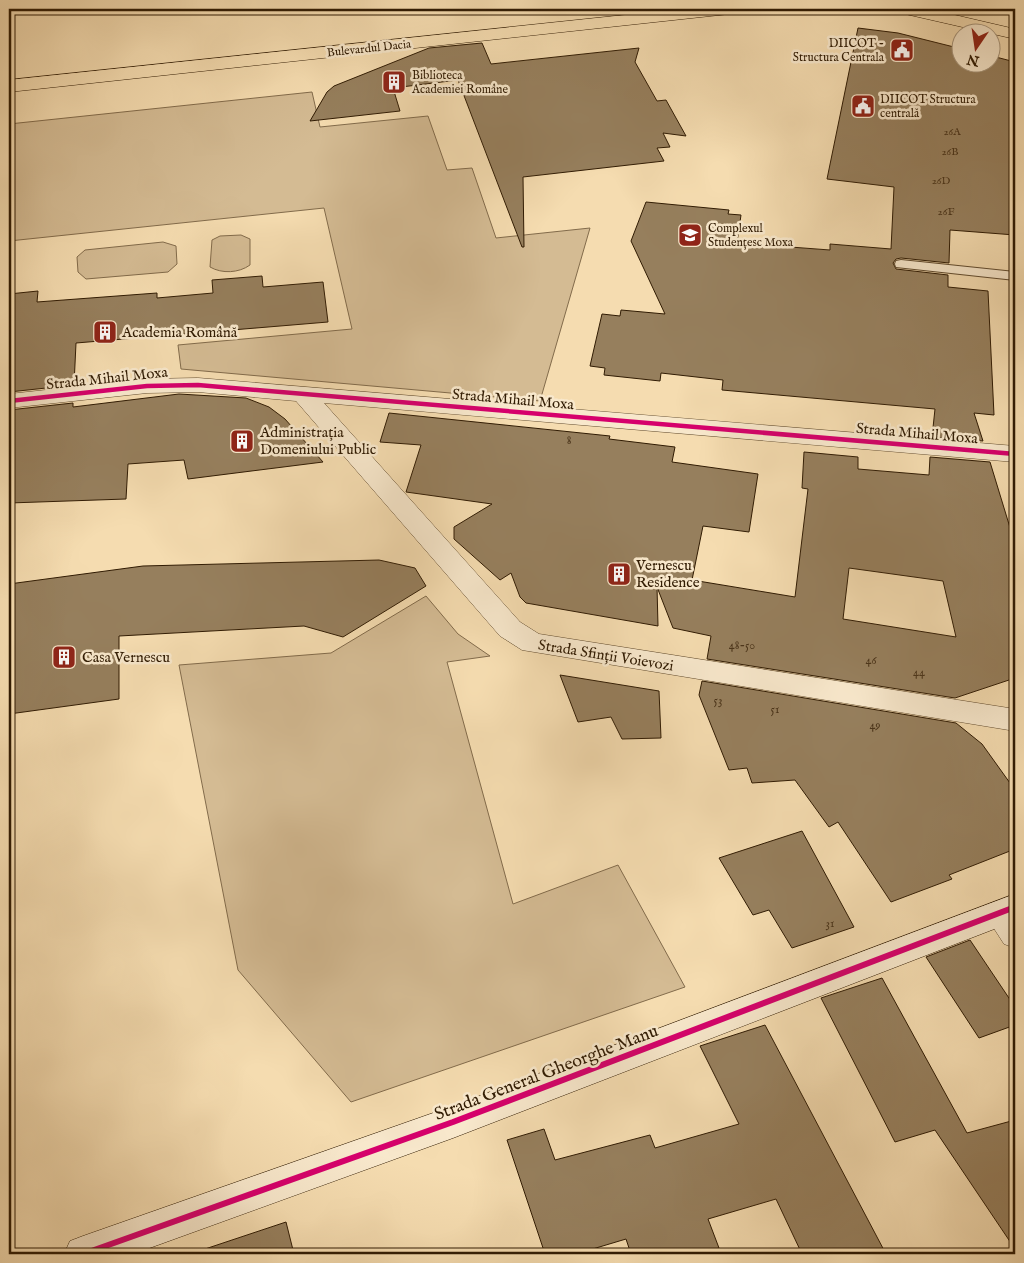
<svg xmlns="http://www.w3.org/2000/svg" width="1024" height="1263" viewBox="0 0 1024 1263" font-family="'IM FELL English',serif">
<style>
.green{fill:#d4bb93;stroke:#826b4b}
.building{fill:#967f5d;stroke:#301b03;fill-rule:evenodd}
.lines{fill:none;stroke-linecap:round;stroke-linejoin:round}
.lane-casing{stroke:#614b2e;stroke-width:2}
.street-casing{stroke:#614b2e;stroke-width:1}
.secondary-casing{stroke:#301b03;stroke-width:1}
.primary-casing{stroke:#301b03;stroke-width:1}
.lane{fill:#f8e8cc;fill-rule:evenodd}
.street{fill:#f8e8cc;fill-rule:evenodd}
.secondary{fill:#f8e8cc;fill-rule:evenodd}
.primary{fill:#f5dcb0;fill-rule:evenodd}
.cycleway-far1-casing{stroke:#f8e8cc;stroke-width:8}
.cycleway-casing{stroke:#f8e8cc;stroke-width:9}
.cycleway-far1{stroke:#d6006c;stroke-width:4.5}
.cycleway{stroke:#d6006c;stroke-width:6}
.labels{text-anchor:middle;stroke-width:5;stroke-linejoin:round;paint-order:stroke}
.far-number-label{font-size:11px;fill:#4a341a}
.far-poi-label{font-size:12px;fill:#301b03;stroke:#f8e8cc;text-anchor:start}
.far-street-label{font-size:12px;fill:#301b03;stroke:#f8e8cc}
.number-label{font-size:12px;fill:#4a341a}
.poi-label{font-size:15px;fill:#301b03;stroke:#f8e8cc;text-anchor:start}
.street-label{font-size:15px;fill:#301b03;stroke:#f8e8cc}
.near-street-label{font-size:18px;fill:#301b03;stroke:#f8e8cc}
</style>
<rect width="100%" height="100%" fill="#f5dcb0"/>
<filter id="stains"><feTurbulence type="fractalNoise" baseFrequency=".004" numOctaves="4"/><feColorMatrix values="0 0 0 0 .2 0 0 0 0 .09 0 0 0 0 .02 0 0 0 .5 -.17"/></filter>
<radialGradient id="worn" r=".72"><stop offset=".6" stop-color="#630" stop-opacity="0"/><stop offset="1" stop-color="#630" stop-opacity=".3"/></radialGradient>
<!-- green -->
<g class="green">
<polygon points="312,92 320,127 428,116 447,170 472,168 496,238 590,228 540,401 181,369 178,345 352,329 324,208 9,241 9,124"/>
<path d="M 241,235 L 250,239 L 250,265 C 239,273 222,274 210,267 L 212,240 L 220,236 Z"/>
<polygon points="163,242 176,246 177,264 168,272 86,279 78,272 77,257 85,250"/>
<polygon points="426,596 458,634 490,656 447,662 513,904 618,865 685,987 351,1102 238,970 179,665 331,653"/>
</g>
<!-- building -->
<g class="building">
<polygon points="858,28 898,33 962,49 962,62 992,62 992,56 1015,62 1015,235 950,230 949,263 901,258 896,259 893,263 896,269 948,275 948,287 988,291 994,415 974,413 983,441 932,437 935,409 722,390 723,380 661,373 660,381 604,375 605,368 590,366 602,314 620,316 621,310 665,314 631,241 646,202 729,210 728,214 741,215 737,243 830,250 830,244 891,249 894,187 827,179"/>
<polygon points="482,43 491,64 639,48 635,62 657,101 666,100 686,136 663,133 670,147 657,148 664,161 523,177 524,247 522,247 458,80 393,88 400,111 310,121 327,92 334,86 429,48"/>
<polygon points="262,276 263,287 323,282 328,322 76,343 74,385 9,392 9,294 38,291 37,302 157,293 157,298 213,293 212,280"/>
<polygon points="179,394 246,398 269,407 285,419 323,462 188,479 184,460 128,464 126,499 9,503 9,410 73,403 73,407"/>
<path d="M 389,413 L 610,436 L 609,439 L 675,447 L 672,462 L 758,474 L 749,532 L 703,526 L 692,580 L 795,597 L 808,489 L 802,488 L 804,452 L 858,457 L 858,469 L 929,475 L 930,457 L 990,462 L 1015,544 L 1015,678 L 955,698 L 707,659 L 711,636 L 673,628 L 657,587 L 658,626 L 526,603 L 520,597 L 511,573 L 500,580 L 454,539 L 454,527 L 492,504 L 406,492 L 421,445 L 380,442 ZM 849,568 L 943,581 L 956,637 L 843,619 Z"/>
<polygon points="379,560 415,568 426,586 343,637 304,626 119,636 119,699 9,714 9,584 143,566"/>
<polygon points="560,675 659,691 661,738 622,739 611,717 578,722"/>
<polygon points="702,681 956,723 982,744 1015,790 1015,849 949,875 952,879 891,902 838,822 829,827 795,780 752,783 747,768 729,770 699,695"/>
<polygon points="802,831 854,927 792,948 769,910 753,915 719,858"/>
<polygon points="970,940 1015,1007 1015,1025 979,1038 926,957"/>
<polygon points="882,978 967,1133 1015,1120 1015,1249 935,1130 895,1142 821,998"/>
<polygon points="765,1025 886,1254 802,1254 776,1199 708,1219 719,1248 695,1254 631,1254 626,1239 576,1254 545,1254 507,1140 544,1129 555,1160 650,1135 655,1148 739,1124 700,1046"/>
<polygon points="286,1222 294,1254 206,1254 205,1249"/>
</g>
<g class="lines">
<!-- lane casing -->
<g class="lane-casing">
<polygon id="lane" points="901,260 1015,272 1015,280 896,267 895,264 896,261"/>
</g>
<!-- street casing -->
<g class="street-casing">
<g id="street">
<polygon points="198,378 1015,446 1015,462 324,403 520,622 539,634 1015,709 1015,731 522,650 500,636 296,401 198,392 147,393 9,408 9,394 147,379"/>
<polygon points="1000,900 1011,904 1015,909 1015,948 1004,944 984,913 989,904"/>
</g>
</g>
<!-- secondary casing -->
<g class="secondary-casing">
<polygon id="secondary" points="1015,894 1015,921 453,1138 133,1254 64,1254 70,1241 83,1236 453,1106"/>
</g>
<!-- primary casing -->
<g class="primary-casing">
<g id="primary">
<polygon points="682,9 738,9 735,13 729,14 9,92 9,80"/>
<polygon points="898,9 929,9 1015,29 1015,39 901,13"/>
</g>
</g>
<!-- lane -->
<use href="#lane" class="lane"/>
<!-- street -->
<use href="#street" class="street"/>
<!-- secondary -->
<use href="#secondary" class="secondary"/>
<!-- primary -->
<use href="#primary" class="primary"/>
<!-- cycleway-far1 casing -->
<g class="cycleway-far1-casing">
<polyline id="cycleway-far1" points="9,401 147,386 198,385 1015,454"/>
</g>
<!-- cycleway casing -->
<g class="cycleway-casing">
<polyline id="cycleway" points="83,1254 453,1122 1015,907"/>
</g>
<!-- cycleway-far1 -->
<use href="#cycleway-far1" class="cycleway-far1"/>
<!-- cycleway -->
<use href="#cycleway" class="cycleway"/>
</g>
<!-- icons -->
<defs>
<g id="civic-square" transform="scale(1.25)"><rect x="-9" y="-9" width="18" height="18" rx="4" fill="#8f2418" stroke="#f8e8cc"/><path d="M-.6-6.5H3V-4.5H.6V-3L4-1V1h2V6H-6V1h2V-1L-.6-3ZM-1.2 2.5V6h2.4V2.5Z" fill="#fff"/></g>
<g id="building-square" transform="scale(1.25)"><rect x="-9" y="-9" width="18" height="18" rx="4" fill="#8f2418" stroke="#f8e8cc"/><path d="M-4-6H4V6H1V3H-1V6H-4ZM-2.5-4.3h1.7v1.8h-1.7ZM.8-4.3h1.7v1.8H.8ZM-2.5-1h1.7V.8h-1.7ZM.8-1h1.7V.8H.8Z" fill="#fff"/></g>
<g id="university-square" transform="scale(1.25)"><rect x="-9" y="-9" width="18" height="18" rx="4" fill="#8f2418" stroke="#f8e8cc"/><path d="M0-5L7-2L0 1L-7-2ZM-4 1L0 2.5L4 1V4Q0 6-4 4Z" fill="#fff"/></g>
</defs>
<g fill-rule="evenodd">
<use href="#civic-square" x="902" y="50"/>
<use href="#building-square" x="394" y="82"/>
<use href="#civic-square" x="863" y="106"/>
<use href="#university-square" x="690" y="235"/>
<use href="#building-square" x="105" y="332"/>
<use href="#building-square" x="242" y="441"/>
<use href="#building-square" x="619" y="574"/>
<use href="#building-square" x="64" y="657"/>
</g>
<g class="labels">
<!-- far-number labels -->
<g class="far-number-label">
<text x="952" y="135">26A</text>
<text x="950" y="155">26B</text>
<text x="941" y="184">26D</text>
<text x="946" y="215">26F</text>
</g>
<!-- far-poi labels -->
<g class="far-poi-label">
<text x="884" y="47" text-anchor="end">DIICOT -<tspan x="884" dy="14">Structura Centrala</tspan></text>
<text x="412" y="79">Biblioteca<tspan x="412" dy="14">Academiei Române</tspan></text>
<text x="880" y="103">DIICOT Structura<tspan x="880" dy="14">centrală</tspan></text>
<text x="708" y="232">Complexul<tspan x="708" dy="14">Studențesc Moxa</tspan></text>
</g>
<!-- far-street labels -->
<g class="far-street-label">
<text transform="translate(369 48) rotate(-6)" y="4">Bulevardul Dacia</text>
</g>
<!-- number labels -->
<g class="number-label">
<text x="569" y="444">8</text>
<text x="742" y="649">48-50</text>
<text x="871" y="664">46</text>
<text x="919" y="676">44</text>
<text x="718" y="704">53</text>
<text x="775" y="713">51</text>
<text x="875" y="729">49</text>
<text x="830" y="927">31</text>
</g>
<!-- poi labels -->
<g class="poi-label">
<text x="122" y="337">Academia Română</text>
<text x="260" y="437">Administrația<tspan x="260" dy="17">Domeniului Public</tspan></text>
<text x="636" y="570">Vernescu<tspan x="636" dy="17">Residence</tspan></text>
<text x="82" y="662">Casa Vernescu</text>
</g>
<!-- street labels -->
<g class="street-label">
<text transform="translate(107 378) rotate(-6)" y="5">Strada Mihail Moxa</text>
<text transform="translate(513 399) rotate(5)" y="5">Strada Mihail Moxa</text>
<text transform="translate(917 433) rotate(5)" y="5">Strada Mihail Moxa</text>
<text transform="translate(606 655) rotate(9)" y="5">Strada Sfinții Voievozi</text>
</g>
<!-- near-street labels -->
<g class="near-street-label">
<text transform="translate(546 1072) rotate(-21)" y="6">Strada General Gheorghe Manu</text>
</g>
</g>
<!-- margin -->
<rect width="1024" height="1263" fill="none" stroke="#f5dcb0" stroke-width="30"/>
<rect x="10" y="10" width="1004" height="1243" fill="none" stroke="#301b03" stroke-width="2.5"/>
<rect x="15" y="15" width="994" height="1233" fill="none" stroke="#301b03"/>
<!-- north arrow -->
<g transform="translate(976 48) rotate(193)"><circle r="24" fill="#f8e8cc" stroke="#a8967c"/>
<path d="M0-4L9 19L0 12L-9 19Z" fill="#8f2418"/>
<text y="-8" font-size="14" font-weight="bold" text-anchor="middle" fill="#301b03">N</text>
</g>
<rect width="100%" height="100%" filter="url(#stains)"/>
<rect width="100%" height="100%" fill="url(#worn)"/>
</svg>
